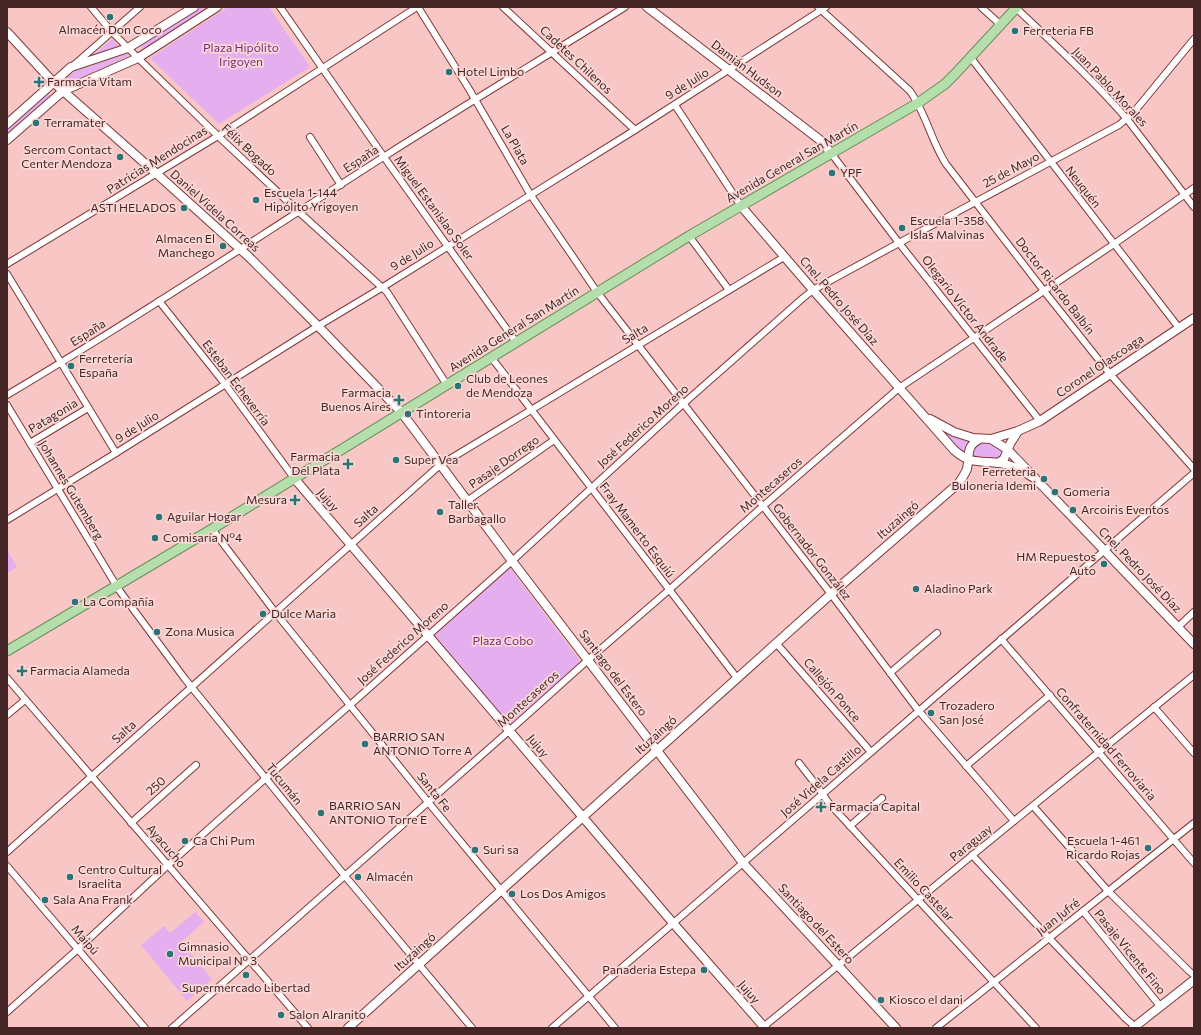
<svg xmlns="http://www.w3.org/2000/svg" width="1201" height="1035" viewBox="0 0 1201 1035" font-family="Commissioner,sans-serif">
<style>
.green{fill:#e5afef}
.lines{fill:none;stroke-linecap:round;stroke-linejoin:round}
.street-casing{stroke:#7d3839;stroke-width:8}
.secondary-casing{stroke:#7d3839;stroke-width:10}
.primary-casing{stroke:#6d8f5a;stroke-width:11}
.street{stroke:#fff;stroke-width:6}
.secondary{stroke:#fff;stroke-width:8}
.primary{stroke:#b5dead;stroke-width:9}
.poi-dot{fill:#2a7478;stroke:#fad8d6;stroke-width:1.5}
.labels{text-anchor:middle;stroke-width:3.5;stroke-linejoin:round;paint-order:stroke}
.poi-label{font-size:12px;fill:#452525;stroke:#fad8d6;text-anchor:start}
.park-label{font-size:12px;fill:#732b80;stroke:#fad8d6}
.street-label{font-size:12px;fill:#452525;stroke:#fad8d6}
</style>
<rect width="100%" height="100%" fill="#f8c6c4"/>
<!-- green -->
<g class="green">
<polygon points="201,7 209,7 144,50 140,46"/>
<polygon points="228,7 269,7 310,67 219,124 150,58"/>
<polygon points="112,39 119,46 92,56"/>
<polygon points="127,54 129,56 66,84 63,81 75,71"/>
<polygon points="48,93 51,96 7,136 7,129"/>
<polygon points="932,423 971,440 966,447 964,453 958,449"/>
<path d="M 980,442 C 988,442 1003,444 1001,455 L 996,459 L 975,458 L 973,454 L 973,447 Z"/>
<polygon points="7,550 17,567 7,573"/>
<polygon points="510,568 581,662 509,725 434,636"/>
<polygon points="195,912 204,922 181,942 212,979 187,1001 141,945 164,926 170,933"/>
</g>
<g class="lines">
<!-- street casing -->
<g class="street-casing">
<g id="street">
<polyline points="91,7 112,32 138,58 218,136 299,212 387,292 447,385"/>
<polyline points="280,7 384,157 516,342"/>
<polyline points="418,7 469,89 530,194 597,292 831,594 918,710 1014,821"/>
<polyline points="503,7 635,130"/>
<path d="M 818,7 L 910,91 C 926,113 931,141 946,164 L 1044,291 L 1110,374 L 1194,469"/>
<polyline points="981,7 1001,25"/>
<path d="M 1016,8 C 1054,44 1093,80 1127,119 L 1194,207"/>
<polyline points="971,58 1179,328"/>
<polyline points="74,65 140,7"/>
<polyline points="675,105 741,206"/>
<polyline points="310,137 341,185"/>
<polyline points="831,153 899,243 1040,421"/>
<polyline points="689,236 729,290"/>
<polyline points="7,264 218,136 417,7"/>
<polyline points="7,274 116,453"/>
<polyline points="159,301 225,384 294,478"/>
<polyline points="491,357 737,678"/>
<path d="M 7,395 C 135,319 260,236 385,156 C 465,105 545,57 625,7"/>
<polyline points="7,405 119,590 185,679 345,876 472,1028"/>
<polyline points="30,443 88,408"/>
<polyline points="467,501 554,440"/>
<polyline points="7,520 116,453 318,326 383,287 635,130 826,7"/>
<polyline points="212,529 275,612 428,802 615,1028"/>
<polyline points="1178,627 1194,612"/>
<polyline points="1001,639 1194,863"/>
<polyline points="776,643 871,752"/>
<polyline points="890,673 937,633"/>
<polyline points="7,678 308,1028"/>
<polyline points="1154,707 1194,753"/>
<polyline points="7,715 25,700"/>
<polyline points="799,763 817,786 828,802 1036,1028"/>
<polyline points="966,766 1050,695"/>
<polyline points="1033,806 1108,891 1189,971 1194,975"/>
<polyline points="131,823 196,765"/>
<polyline points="850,826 882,798"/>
<polyline points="7,852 440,465 784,257"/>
<polyline points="972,855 1049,938 1126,1019 1137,1028"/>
<polyline points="7,866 145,1028"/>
<polyline points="1083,911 1160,1006"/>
<polyline points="7,1012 78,949 168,865 266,778 350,705 512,561 683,404 803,298 813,290 899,243 1119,125 1134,112 1194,39"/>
<polyline points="172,1028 509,731 588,660 669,590 762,507 899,388 1114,244 1194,188"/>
<polyline points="552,1028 1194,473"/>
<polyline points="762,1028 1014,821 1194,675"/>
<polyline points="936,1028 1194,823"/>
</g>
</g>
<!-- secondary casing -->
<g class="secondary-casing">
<g id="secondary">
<polyline points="647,7 820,140 831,153"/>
<polyline points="7,32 53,82 157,174 249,257 318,326 402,413 512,561 743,863 896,1028"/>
<polyline points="7,124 71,67 128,48 194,7"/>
<polyline points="7,140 63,91 138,58 217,7"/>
<path d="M 741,206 L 813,290 L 954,450 C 973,467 984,459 1005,464 C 1016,467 1025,472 1034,478"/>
<polyline points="930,419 954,432 973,438 991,439 1007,449 1194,644"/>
<polyline points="991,439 1018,431 1040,421 1194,318"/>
<polyline points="998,463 1004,459 1010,444 1018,431"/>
<polyline points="294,478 673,923 765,1028"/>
<path d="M 348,1028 L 831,594 L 959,483 C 962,478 965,474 967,469 C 970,456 965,446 980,439"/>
<polyline points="1133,1028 1194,980"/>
</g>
</g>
<!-- primary casing -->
<g class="primary-casing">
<polyline id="primary" points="7,651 212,529 689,236 918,103 945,84 956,73 1017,7"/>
</g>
<!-- street -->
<use href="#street" class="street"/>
<!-- secondary -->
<use href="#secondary" class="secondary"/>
<!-- primary -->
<use href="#primary" class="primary"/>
</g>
<!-- markers -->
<g class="poi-dot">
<circle cx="110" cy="17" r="4"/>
<circle cx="1015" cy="31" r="4"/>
<circle cx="449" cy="72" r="4"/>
<path d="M37 76h4v4h4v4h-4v4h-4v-4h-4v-4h4z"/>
<circle cx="36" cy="123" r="4"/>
<circle cx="120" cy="157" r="4"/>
<circle cx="832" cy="173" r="4"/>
<circle cx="256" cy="200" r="4"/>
<circle cx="184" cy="208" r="4"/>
<circle cx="902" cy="228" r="4"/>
<circle cx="223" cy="246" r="4"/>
<circle cx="71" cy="366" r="4"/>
<circle cx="458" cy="386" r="4"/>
<path d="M397 394h4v4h4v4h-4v4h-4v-4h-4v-4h4z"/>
<circle cx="408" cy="414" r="4"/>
<circle cx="396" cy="460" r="4"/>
<path d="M346 458h4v4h4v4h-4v4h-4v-4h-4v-4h4z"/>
<circle cx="1044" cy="479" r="4"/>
<circle cx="1055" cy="492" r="4"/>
<path d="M293 494h4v4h4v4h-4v4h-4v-4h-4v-4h4z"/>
<circle cx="1073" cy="510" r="4"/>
<circle cx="440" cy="512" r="4"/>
<circle cx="159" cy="517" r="4"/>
<circle cx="155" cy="538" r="4"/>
<circle cx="1104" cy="564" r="4"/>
<circle cx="916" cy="589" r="4"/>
<circle cx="75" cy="602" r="4"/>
<circle cx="263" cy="614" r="4"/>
<circle cx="157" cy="632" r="4"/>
<path d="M20 665h4v4h4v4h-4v4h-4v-4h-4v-4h4z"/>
<circle cx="931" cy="713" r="4"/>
<circle cx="365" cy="744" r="4"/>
<path d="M819 801h4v4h4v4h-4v4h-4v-4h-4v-4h4z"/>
<circle cx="321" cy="813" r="4"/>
<circle cx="185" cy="841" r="4"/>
<circle cx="1148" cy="848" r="4"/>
<circle cx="475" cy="850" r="4"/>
<circle cx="70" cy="877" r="4"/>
<circle cx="358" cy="877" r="4"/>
<circle cx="512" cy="894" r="4"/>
<circle cx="45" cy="900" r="4"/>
<circle cx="170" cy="954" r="4"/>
<circle cx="704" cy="970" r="4"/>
<circle cx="246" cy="975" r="4"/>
<circle cx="881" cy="1000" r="4"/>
<circle cx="281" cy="1015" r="4"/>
</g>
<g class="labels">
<!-- poi labels -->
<g class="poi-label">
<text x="110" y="34" text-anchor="middle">Almacén Don Coco</text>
<text x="1023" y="35">Ferreteria FB</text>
<text x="457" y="76">Hotel Limbo</text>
<text x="47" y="86">Farmacia Vitam</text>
<text x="44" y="127">Terramater</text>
<text x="112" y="154" text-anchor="end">Sercom Contact<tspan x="112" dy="14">Center Mendoza</tspan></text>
<text x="840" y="177">YPF</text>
<text x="264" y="197">Escuela 1-144<tspan x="264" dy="14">Hipólito Yrigoyen</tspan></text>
<text x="176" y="212" text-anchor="end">ASTI HELADOS</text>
<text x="910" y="225">Escuela 1-358<tspan x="910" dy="14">Islas Malvinas</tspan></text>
<text x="215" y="243" text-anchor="end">Almacen El<tspan x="215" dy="14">Manchego</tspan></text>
<text x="79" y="363">Ferretería<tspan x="79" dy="14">España</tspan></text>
<text x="466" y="383">Club de Leones<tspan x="466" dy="14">de Mendoza</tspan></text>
<text x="391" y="397" text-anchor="end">Farmacia<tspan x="391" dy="14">Buenos Aires</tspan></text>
<text x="416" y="418">Tintoreria</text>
<text x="340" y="461" text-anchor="end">Farmacia<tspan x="340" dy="14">Del Plata</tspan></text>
<text x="404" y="464">Super Vea</text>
<text x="1036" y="476" text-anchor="end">Ferreteria<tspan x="1036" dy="14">Buloneria Idemi</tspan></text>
<text x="1063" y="496">Gomeria</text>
<text x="287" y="504" text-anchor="end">Mesura</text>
<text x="448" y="509">Taller<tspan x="448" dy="14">Barbagallo</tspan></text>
<text x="1081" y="514">Arcoiris Eventos</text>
<text x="167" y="521">Aguilar Hogar</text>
<text x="163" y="542">Comisaría N°4</text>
<text x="1096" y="561" text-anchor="end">HM Repuestos<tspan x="1096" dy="14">Auto</tspan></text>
<text x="924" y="593">Aladino Park</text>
<text x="83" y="606">La Compañía</text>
<text x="271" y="618">Dulce Maria</text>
<text x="165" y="636">Zona Musica</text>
<text x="30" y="675">Farmacia Alameda</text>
<text x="939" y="710">Trozadero<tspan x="939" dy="14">San José</tspan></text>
<text x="373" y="741">BARRIO SAN<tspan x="373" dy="14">ANTONIO Torre A</tspan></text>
<text x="329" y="810">BARRIO SAN<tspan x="329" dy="14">ANTONIO Torre E</tspan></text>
<text x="829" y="811">Farmacia Capital</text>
<text x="193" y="845">Ca Chi Pum</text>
<text x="1140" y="845" text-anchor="end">Escuela 1-461<tspan x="1140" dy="14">Ricardo Rojas</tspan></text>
<text x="483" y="854">Suri sa</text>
<text x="78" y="874">Centro Cultural<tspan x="78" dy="14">Israelita</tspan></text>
<text x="366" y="881">Almacén</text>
<text x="520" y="898">Los Dos Amigos</text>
<text x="53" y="904">Sala Ana Frank</text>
<text x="178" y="951">Gimnasio<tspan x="178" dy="14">Municipal Nº 3</tspan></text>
<text x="696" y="974" text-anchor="end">Panaderia Estepa</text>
<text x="246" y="992" text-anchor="middle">Supermercado Libertad</text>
<text x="889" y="1004">Kiosco el dani</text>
<text x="289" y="1019">Salon Alranito</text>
</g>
<!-- park labels -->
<g class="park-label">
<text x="241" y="52">Plaza Hipólito<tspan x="241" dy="14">Irigoyen</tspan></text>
<text x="503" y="645">Plaza Cobo</text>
</g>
<!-- street labels -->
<g class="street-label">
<text transform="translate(576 60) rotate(43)" y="4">Cadetes Chilenos</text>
<text transform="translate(747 69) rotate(37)" y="4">Damián Hudson</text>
<text transform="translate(687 84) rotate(-32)" y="4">9 de Julio</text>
<text transform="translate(1110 87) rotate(47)" y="4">Juan Pablo Morales</text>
<text transform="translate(515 145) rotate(60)" y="4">La Plata</text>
<text transform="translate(249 150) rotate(43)" y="4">Félix Bogado</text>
<text transform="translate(361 159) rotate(-33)" y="4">España</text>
<text transform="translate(157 160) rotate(-32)" y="4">Patricias Mendocinas</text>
<text transform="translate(792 162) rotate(-30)" y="4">Avenida General San Martín</text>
<text transform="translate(1011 170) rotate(-28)" y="4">25 de Mayo</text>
<text transform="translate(1083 187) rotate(52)" y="4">Neuquén</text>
<text transform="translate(434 208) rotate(54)" y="4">Miguel Estanislao Soler</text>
<text transform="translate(215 211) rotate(42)" y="4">Daniel Videla Correas</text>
<text transform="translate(412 255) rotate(-32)" y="4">9 de Julio</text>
<text transform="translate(1055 286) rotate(52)" y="4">Doctor Ricardo Balbín</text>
<text transform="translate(839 301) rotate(49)" y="4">Cnel. Pedro José Díaz</text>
<text transform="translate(965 309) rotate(52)" y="4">Olegario Víctor Andrade</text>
<text transform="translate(514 329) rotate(-32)" y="4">Avenida General San Martín</text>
<text transform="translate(88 333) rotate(-32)" y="4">España</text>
<text transform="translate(635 334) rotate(-31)" y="4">Salta</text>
<text transform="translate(1100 366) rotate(-34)" y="4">Coronel Olascoaga</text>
<text transform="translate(236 383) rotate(53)" y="4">Esteban Echeverría</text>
<text transform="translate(53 416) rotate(-31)" y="4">Patagonia</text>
<text transform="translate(643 426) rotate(-42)" y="4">José Federico Moreno</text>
<text transform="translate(137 427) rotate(-32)" y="4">9 de Julio</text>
<text transform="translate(504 462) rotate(-35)" y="4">Pasaje Dorrego</text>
<text transform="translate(771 485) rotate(-41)" y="4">Montecaseros</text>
<text transform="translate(71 490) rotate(59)" y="4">Johannes Gutemberg</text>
<text transform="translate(328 500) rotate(49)" y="4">Jujuy</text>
<text transform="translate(366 516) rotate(-42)" y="4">Salta</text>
<text transform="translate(898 520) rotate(-41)" y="4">Ituzaingó</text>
<text transform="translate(637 530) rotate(53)" y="4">Fray Mamerto Esquiú</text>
<text transform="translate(812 552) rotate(52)" y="4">Gobernador González</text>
<text transform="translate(1140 570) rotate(46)" y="4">Cnel. Pedro José Díaz</text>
<text transform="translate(403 643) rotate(-42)" y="4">José Federico Moreno</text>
<text transform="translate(613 673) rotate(53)" y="4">Santiago del Estero</text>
<text transform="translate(832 690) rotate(49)" y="4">Callejón Ponce</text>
<text transform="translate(528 699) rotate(-42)" y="4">Montecaseros</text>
<text transform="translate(124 732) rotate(-42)" y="4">Salta</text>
<text transform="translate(656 735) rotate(-42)" y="4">Ituzaingó</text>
<text transform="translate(1106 744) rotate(49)" y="4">Confraternidad Ferroviaria</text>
<text transform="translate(538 746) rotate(50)" y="4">Jujuy</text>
<text transform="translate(821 781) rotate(-41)" y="4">José Videla Castillo</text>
<text transform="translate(284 784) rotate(51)" y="4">Tucumán</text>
<text transform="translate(156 786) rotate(-42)" y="4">250</text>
<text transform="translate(434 792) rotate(51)" y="4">Santa Fe</text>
<text transform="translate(971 843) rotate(-39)" y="4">Paraguay</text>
<text transform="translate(166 846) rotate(49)" y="4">Ayacucho</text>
<text transform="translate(924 890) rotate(47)" y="4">Emilio Castelar</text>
<text transform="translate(1058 917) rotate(-38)" y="4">Juan Jufré</text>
<text transform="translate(816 924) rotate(47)" y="4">Santiago del Estero</text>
<text transform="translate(85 940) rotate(49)" y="4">Maipú</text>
<text transform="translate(415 952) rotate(-42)" y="4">Ituzaingó</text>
<text transform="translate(1130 952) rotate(51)" y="4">Pasaje Vicente Fino</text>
<text transform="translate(749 992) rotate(49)" y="4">Jujuy</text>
</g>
</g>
<!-- border -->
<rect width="1201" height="1035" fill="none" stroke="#452525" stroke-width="16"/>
</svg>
